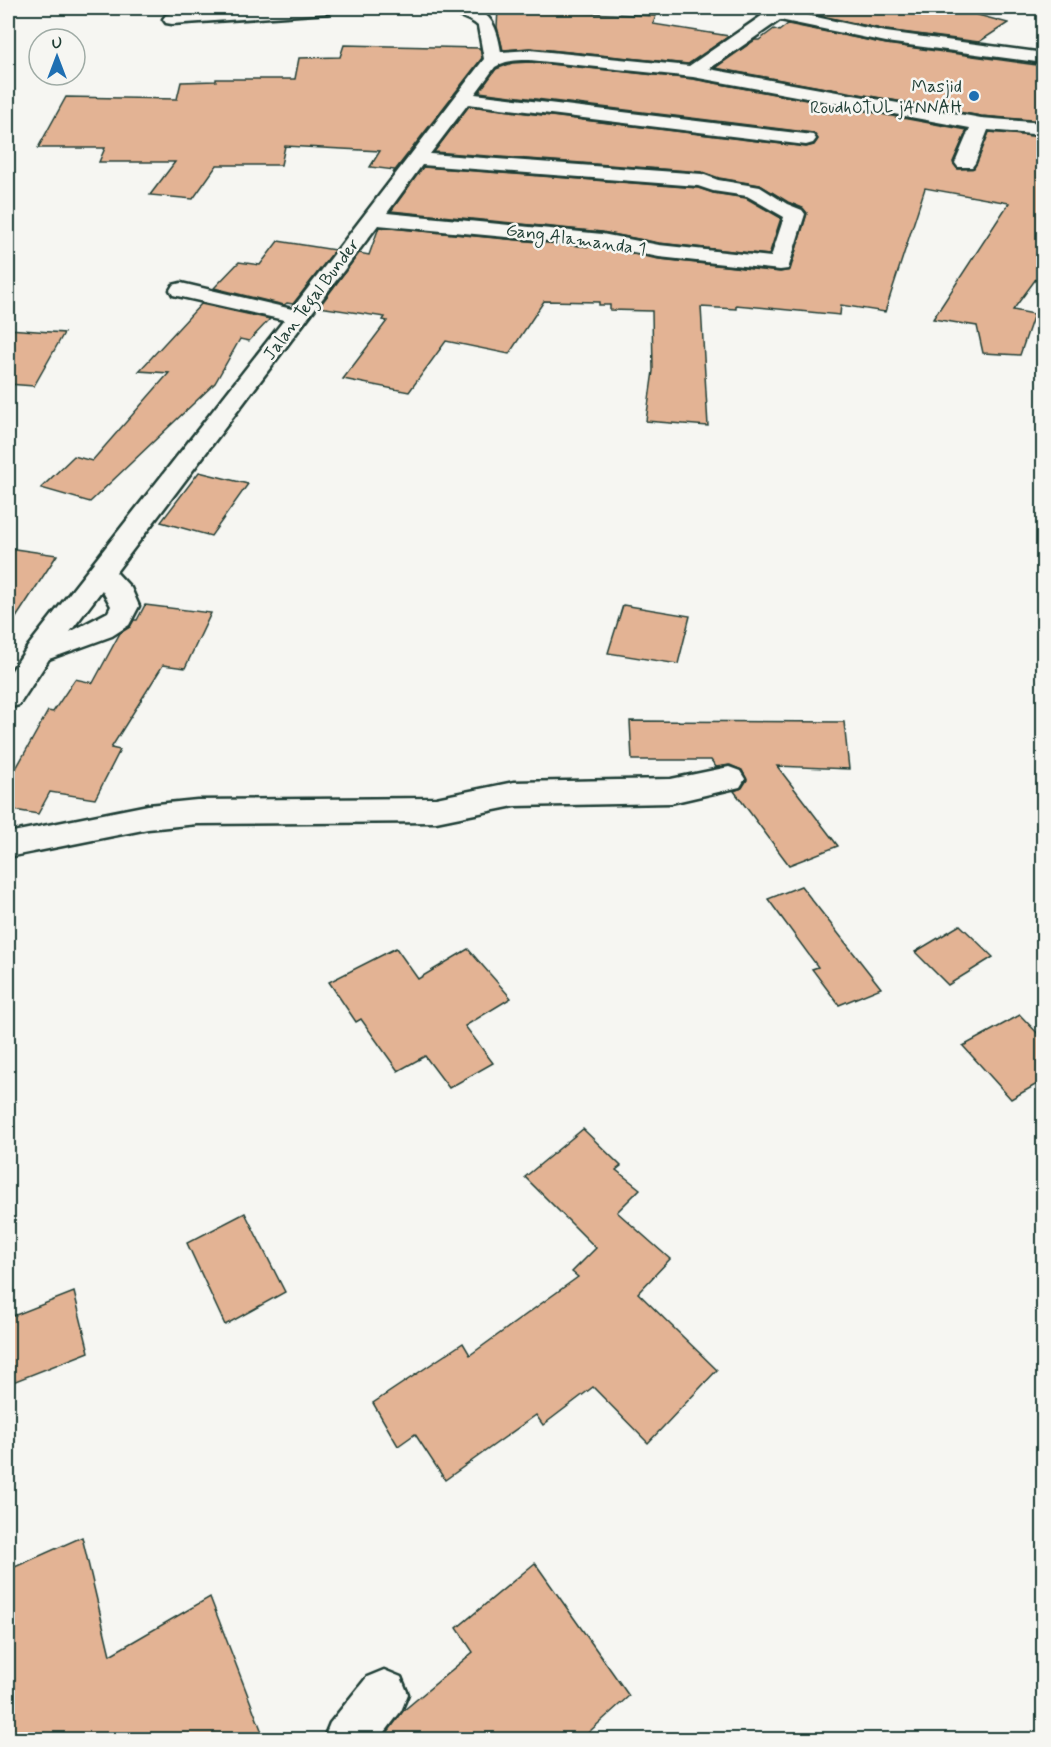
<svg xmlns="http://www.w3.org/2000/svg" width="1051" height="1747" viewBox="0 0 1051 1747" font-family="Mynerve,sans-serif">
<style>
.building{fill:#e3b394;stroke:#1f3d34;stroke-width:1.5}
.lines{fill:none;stroke-linecap:round;stroke-linejoin:round}
.minor-casing{stroke:#1f3d34;stroke-width:5}
.minor{fill:#f6f6f2;fill-rule:evenodd}
.poi-dot{fill:#1f6fb2;stroke:#f6f6f2;stroke-width:2}
.labels{text-anchor:middle;stroke-width:5;stroke-linejoin:round;paint-order:stroke}
.far-poi-label{font-size:18px;fill:#1f3d34;stroke:#f6f6f2;text-anchor:end}
.far-street-label{font-size:18px;fill:#1f3d34;stroke:#f6f6f2}
</style>
<rect width="100%" height="100%" fill="#f6f6f2"/>
<filter id="ink" filterUnits="userSpaceOnUse"><feTurbulence type="fractalNoise" baseFrequency=".0167" numOctaves="2"/><feDisplacementMap in="SourceGraphic" scale="12" xChannelSelector="R" yChannelSelector="G"/><feConvolveMatrix kernelMatrix="1 2 1 2 8 2 1 2 1" color-interpolation-filters="sRGB"/></filter>
<g filter="url(#ink)">
<!-- building -->
<g class="building">
<polygon points="816,8 952,8 1008,23 979,42 886,30 809,13"/>
<polygon points="498,9 656,16 653,24 729,36 688,64 530,48 503,50 497,27"/>
<polygon points="788,24 886,44 1044,66 1044,121 981,116 715,68 755,40 759,40 774,29 779,31"/>
<polygon points="344,45 480,48 482,58 393,173 395,170 370,167 380,151 285,146 281,165 217,165 193,199 150,195 175,162 99,162 105,148 38,148 66,97 177,99 181,82 216,81 216,79 295,79 299,58 340,57"/>
<polygon points="530,62 693,79 967,130 953,162 958,169 974,168 989,132 1044,137 1044,268 1013,310 1034,314 1020,355 983,353 977,326 933,319 1009,203 925,188 885,312 841,305 840,315 736,305 736,309 701,307 708,426 646,421 653,371 652,311 610,310 610,305 599,305 599,302 544,301 509,354 446,341 409,392 343,379 387,321 383,320 385,317 319,307 359,253 369,255 379,227 602,248 659,259 780,272 790,270 807,213 803,208 788,202 760,185 719,178 702,172 434,152 469,106 806,147 814,145 818,139 813,133 479,92 496,69 512,63"/>
<polygon points="423,167 698,188 713,193 746,198 781,218 769,255 659,243 602,232 391,211"/>
<polygon points="278,241 335,250 293,304 287,303 284,305 214,288 239,262 260,265"/>
<polygon points="201,304 270,319 249,341 240,339 215,383 90,502 41,488 74,456 92,461 169,373 139,371"/>
<polygon points="8,329 64,333 34,386 8,384"/>
<polygon points="199,472 248,484 211,536 161,522"/>
<polygon points="8,548 57,555 8,630"/>
<polygon points="145,605 211,613 185,668 163,665 111,748 120,750 95,799 50,792 38,814 8,809 8,783 48,711 53,712 75,679 93,683 120,633 130,627 134,620 137,620"/>
<polygon points="623,605 690,616 678,664 608,653"/>
<polygon points="630,721 844,722 849,769 777,766 838,846 789,865 734,791 742,788 747,780 742,770 730,765 716,767 711,760 632,760"/>
<polygon points="801,886 881,988 839,1005 812,969 818,967 768,899"/>
<polygon points="960,925 993,957 948,985 915,952"/>
<polygon points="396,948 418,979 468,949 511,998 465,1026 493,1063 449,1088 425,1056 398,1071 361,1019 356,1022 329,982"/>
<polygon points="1020,1015 1044,1040 1044,1080 1011,1099 963,1046"/>
<polygon points="583,1129 621,1166 616,1170 640,1189 617,1212 670,1259 638,1293 717,1370 648,1443 593,1387 543,1425 536,1415 445,1480 415,1434 398,1446 373,1403 463,1343 470,1355 578,1277 572,1272 596,1248 525,1177"/>
<polygon points="245,1213 285,1292 225,1325 187,1243"/>
<polygon points="74,1292 89,1352 8,1384 8,1318"/>
<polygon points="82,1537 110,1655 210,1597 265,1740 8,1740 8,1570"/>
<polygon points="535,1563 629,1696 580,1740 382,1740 403,1711 473,1652 457,1628"/>
</g>
<g class="lines">
<!-- minor casing -->
<g class="minor-casing">
<g id="minor">
<polygon points="264,8 337,8 329,13 172,24 166,23 163,19 166,15 172,14"/>
<path d="M 448,8 C 484,4 496,17 501,52 L 530,50 L 689,66 L 773,8 L 790,8 L 788,11 L 886,32 L 1044,53 L 1044,63 L 886,42 L 780,20 L 709,69 L 981,118 L 1044,123 L 1044,135 L 988,130 L 975,163 L 972,167 L 958,167 L 955,163 L 970,128 L 693,77 L 530,60 C 517,60 507,60 495,67 L 475,94 L 813,135 L 816,139 L 813,143 L 806,145 L 468,104 L 430,154 L 702,174 L 718,180 L 760,187 L 787,204 L 802,210 L 805,214 L 788,269 L 780,270 L 659,257 L 602,246 L 378,225 L 116,572 L 131,588 L 139,606 L 129,625 L 112,636 L 49,659 L 19,705 L 8,708 L 8,676 L 29,645 L 284,320 L 173,295 L 170,290 L 173,285 L 181,283 L 292,309 L 484,59 L 478,26 C 469,17 455,17 448,8 ZM 422,165 L 698,186 L 713,191 L 747,196 L 784,217 L 771,257 L 659,245 L 602,234 L 387,213 ZM 102,590 L 111,606 L 108,612 L 70,632 Z"/>
<polygon points="729,767 740,771 745,779 740,787 671,803 514,806 436,822 197,824 148,829 8,857 8,833 148,805 197,800 436,798 514,782 671,779"/>
<polygon points="384,1670 401,1677 408,1694 401,1711 379,1740 323,1740 330,1723 367,1677"/>
</g>
</g>
<!-- minor -->
<use href="#minor" class="minor"/>
</g>
</g>
<!-- markers -->
<circle class="poi-dot" cx="974" cy="96" r="6"/>
<g class="labels">
<!-- far-poi labels -->
<g class="far-poi-label">
<text x="962" y="92">Masjid<tspan x="962" dy="21">RoudhOTUL jANNAH</tspan></text>
</g>
<!-- far-street labels -->
<g class="far-street-label">
<text transform="translate(576 239) rotate(8)" y="6">Gang Alamanda 1</text>
<text transform="translate(311 299) rotate(-53)" y="6">Jalan Tegal Bunder</text>
</g>
</g>
<!-- margin -->
<rect width="1051" height="1747" fill="none" stroke="#f6f6f2" stroke-width="30"/>
<rect x="15" y="15" width="1021" height="1717" fill="none" stroke="#1f3d34" stroke-width="2" filter="url(#ink)"/>
<!-- north arrow -->
<g transform="translate(57 57)"><circle r="28" fill="#f6f6f2" stroke="#a0aca6" stroke-width="1.5"/>
<path d="M0-4.5L10 22L0 15L-10 22Z" fill="#1f6fb2"/>
<text y="-9" font-size="16" font-weight="bold" text-anchor="middle" fill="#1f3d34">U</text>
</g>
</svg>
